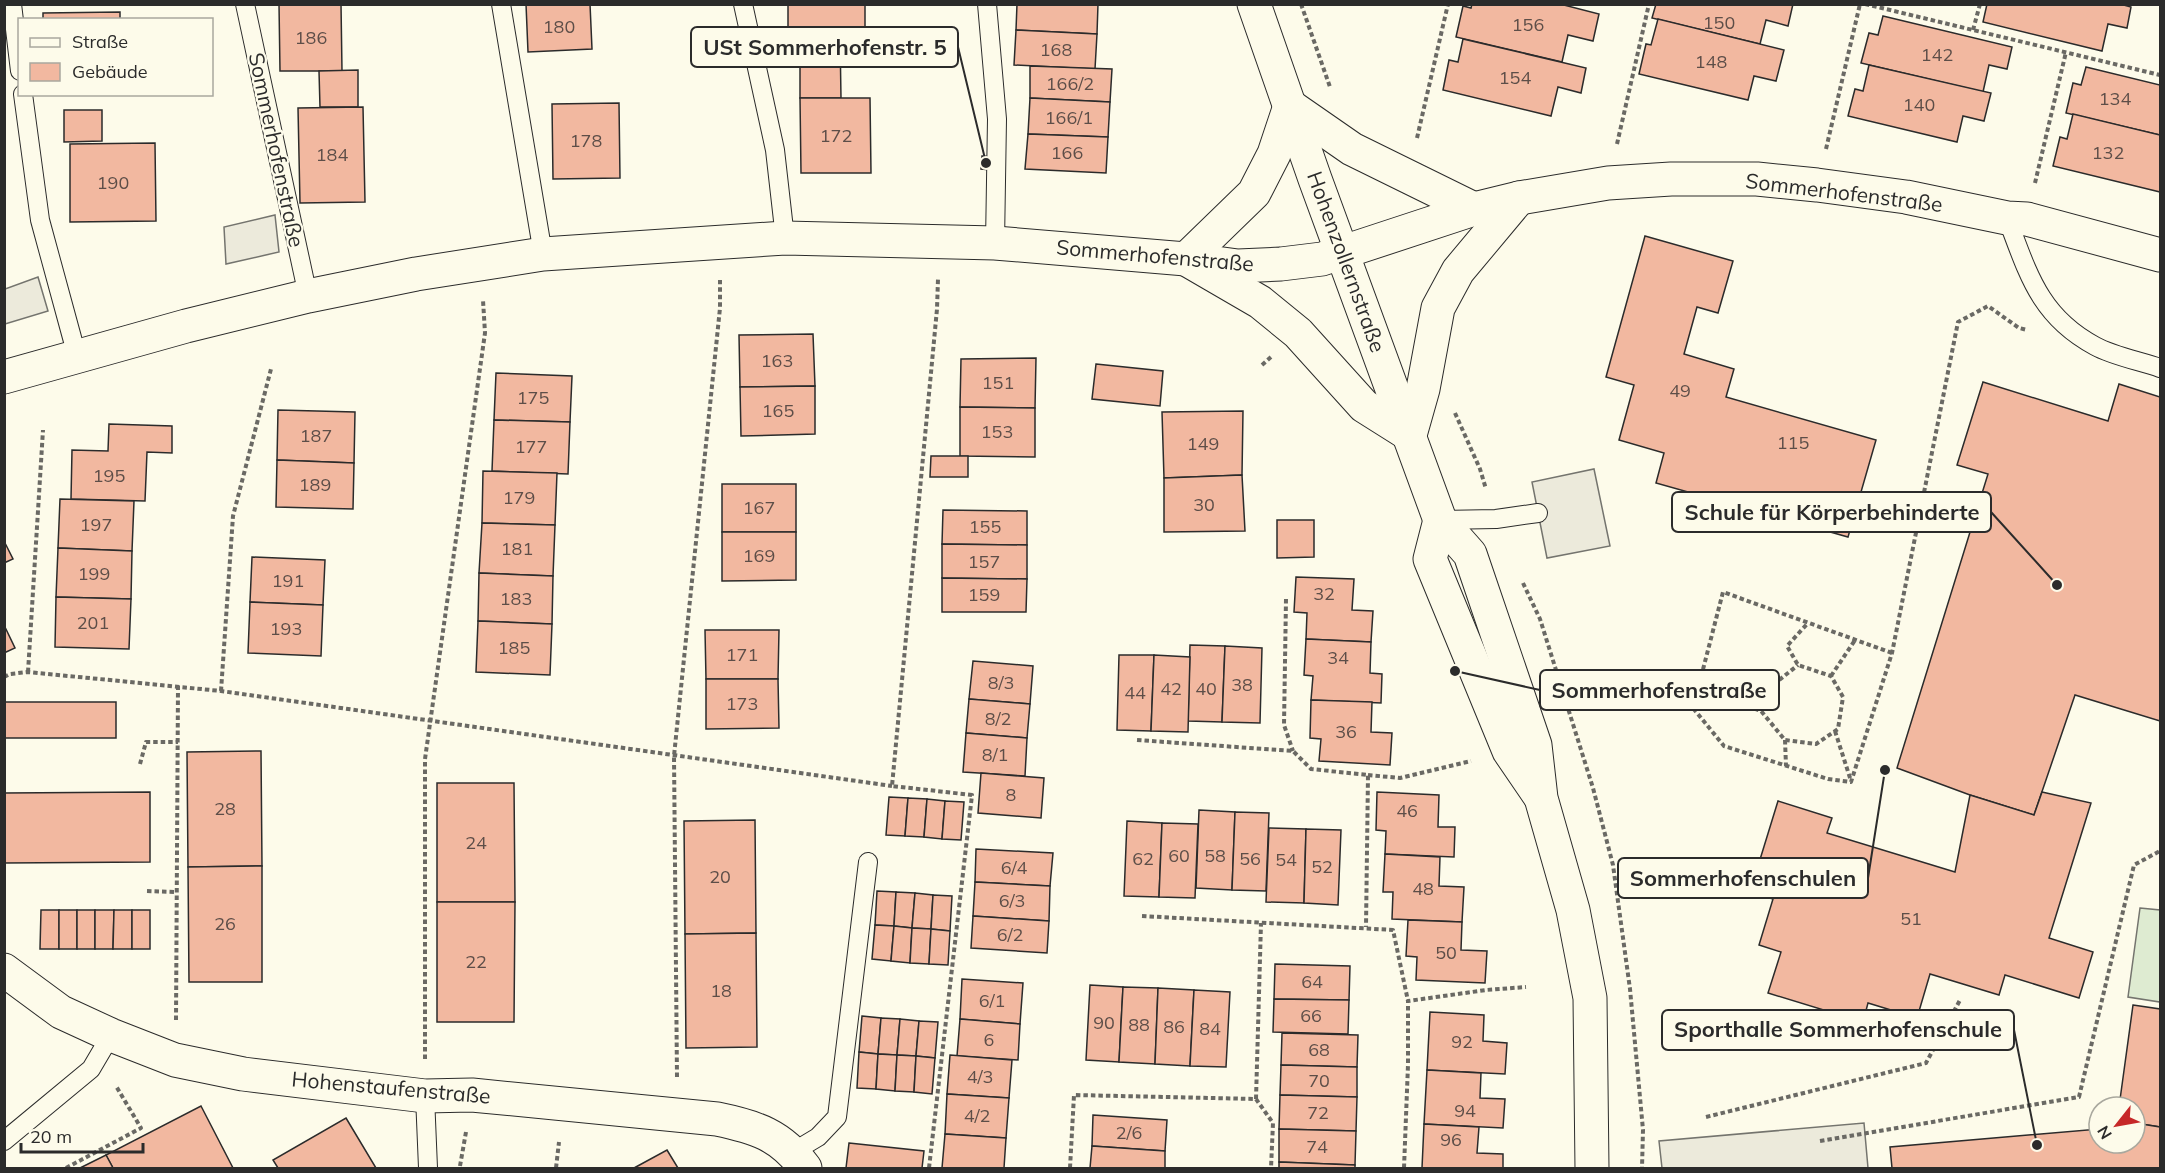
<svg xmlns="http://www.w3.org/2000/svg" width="2165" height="1173" viewBox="0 0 2165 1173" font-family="Mulish,sans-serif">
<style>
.green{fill:#deebd1;stroke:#74746e;stroke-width:1.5}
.parking{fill:#eceadb;stroke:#74746e;stroke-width:1.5}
.building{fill:#f2b8a0;stroke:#2b2b2b;stroke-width:1.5}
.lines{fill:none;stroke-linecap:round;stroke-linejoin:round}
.service-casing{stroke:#2b2b2b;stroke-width:20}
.minor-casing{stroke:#2b2b2b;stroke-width:35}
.tertiary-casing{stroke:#2b2b2b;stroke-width:35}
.path{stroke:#6a6964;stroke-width:4;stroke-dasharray:4.5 3;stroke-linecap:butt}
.service{stroke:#fdfbea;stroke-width:18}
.minor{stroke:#fdfbea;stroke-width:33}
.tertiary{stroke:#fdfbea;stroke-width:33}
.labels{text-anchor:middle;stroke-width:4.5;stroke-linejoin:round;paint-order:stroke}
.number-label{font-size:18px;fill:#5d4e48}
.street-label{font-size:21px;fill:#2b2b2b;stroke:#fdfbea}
.leader{fill:none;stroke:#2b2b2b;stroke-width:2}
.callout-dot{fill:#2b2b2b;stroke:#fdfbea;stroke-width:2}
.callout{fill:#fdfbea;stroke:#2b2b2b;stroke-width:2}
.callout-label{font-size:22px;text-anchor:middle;font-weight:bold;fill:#2b2b2b}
</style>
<rect width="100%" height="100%" fill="#fdfbea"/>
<!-- green -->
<polygon class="green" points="2140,908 2160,910 2160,1002 2128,997"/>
<!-- parking -->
<g class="parking">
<polygon points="275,215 279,252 226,264 224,227"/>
<polygon points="38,277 48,311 5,324 5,289"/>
<polygon points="1594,469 1610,546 1547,558 1532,482"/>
<polygon points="1864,1123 1868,1168 1662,1168 1659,1141"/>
</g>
<!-- building -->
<g class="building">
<polygon points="279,4 341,4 342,71 280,71"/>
<polygon points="526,4 590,4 592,49 528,52"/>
<rect x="788" y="4" width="77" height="32"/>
<polygon points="1017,4 1098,4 1097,34 1016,30"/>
<polygon points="1472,4 1560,4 1599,14 1593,41 1568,35 1562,62 1456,37 1463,6 1471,8"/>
<polygon points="1656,4 1793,4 1788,26 1766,20 1760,44 1652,18"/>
<polygon points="1987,4 2120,4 2131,7 2127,28 2108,24 2102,51 1983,22"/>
<polygon points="120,12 120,20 43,20 43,13"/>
<polygon points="1883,16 2012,47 2007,69 1989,65 1983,92 1861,63 1869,33 1878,35"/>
<polygon points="1658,19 1784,50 1776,81 1754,76 1748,100 1639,74 1646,44 1651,45"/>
<polygon points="1016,30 1097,34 1095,69 1014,65"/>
<polygon points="800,36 840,36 841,98 800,98"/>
<polygon points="1463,39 1586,68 1581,93 1558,87 1551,116 1443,90 1449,60 1458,62"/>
<polygon points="1869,65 1991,93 1984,121 1963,116 1957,142 1848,116 1855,89 1863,91"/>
<polygon points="1030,66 1112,69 1110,102 1030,98"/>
<polygon points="2086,67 2160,85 2160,135 2066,113 2073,83 2081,85"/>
<polygon points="358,70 358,107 320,107 319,71"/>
<polygon points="800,98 870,98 871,173 801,173"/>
<polygon points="1030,98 1110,102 1108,137 1028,134"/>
<polygon points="619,103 620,178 553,179 552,104"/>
<polygon points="363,107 365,202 300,203 298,108"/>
<polygon points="64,110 102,110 102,141 64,142"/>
<polygon points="2073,114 2160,135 2160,192 2053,166 2060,137 2067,139"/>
<polygon points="1028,134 1108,137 1106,173 1025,169"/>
<polygon points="155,143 156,221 70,222 70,144"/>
<polygon points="982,156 992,157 991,170 981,169"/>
<polygon points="1645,236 1733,261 1718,313 1697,307 1684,354 1734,369 1726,397 1876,440 1848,537 1656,483 1664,453 1619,440 1634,385 1606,377"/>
<polygon points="813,334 815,386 740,387 739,335"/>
<polygon points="1036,358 1035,408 960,407 961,359"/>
<polygon points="1096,364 1163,371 1160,406 1092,399"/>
<polygon points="496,373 572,376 570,422 494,420"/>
<polygon points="1983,382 2108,421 2119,384 2160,397 2160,721 2075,695 2034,815 1970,795 1897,768 1988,474 1957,465"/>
<polygon points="815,386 815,434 741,436 740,387"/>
<polygon points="960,407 1035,408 1035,457 960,456"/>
<polygon points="278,410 355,412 354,463 277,460"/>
<polygon points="1243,411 1242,475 1164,478 1162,412"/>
<polygon points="494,420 570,422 568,474 492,471"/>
<polygon points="109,424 172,426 172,453 147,452 145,501 71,499 72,450 108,451"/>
<polygon points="931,456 968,456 968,477 930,477"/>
<polygon points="277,460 354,463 353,509 276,507"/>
<polygon points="483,471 557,473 555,525 482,523"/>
<polygon points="1242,475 1245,531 1164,532 1164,478"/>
<rect x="722" y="484" width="74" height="48"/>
<polygon points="60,499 134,501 132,551 58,548"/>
<polygon points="943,510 1027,511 1027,545 942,544"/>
<polygon points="1277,520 1314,520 1314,557 1277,558"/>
<polygon points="482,523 555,525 553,576 479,573"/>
<polygon points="722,532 796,532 796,580 722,581"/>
<polygon points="4,541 13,559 4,563"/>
<polygon points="942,544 1027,545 1027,579 942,578"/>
<polygon points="58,548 132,551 131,599 56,597"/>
<polygon points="252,557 325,560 323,605 250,602"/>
<polygon points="479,573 553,576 552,624 478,621"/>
<polygon points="1296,577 1354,579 1352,610 1373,611 1371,642 1306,639 1307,613 1294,612"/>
<polygon points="942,578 1027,579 1026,612 942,612"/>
<polygon points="56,597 131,599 129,649 55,647"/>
<polygon points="250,602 323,605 321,656 248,653"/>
<polygon points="478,621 552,624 550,675 476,672"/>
<polygon points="4,625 15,648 4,653"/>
<polygon points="705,630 779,630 778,679 706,679"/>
<polygon points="1306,639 1371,642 1370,673 1382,674 1381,703 1311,700 1313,676 1304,675"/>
<polygon points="1190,645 1225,646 1222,722 1188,721"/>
<polygon points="1225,646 1262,648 1260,723 1222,722"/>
<polygon points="1119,655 1154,655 1151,731 1117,730"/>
<polygon points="1154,655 1190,657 1188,732 1151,731"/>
<polygon points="973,661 1033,666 1030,704 969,699"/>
<polygon points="706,679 778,679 779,728 706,729"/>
<polygon points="969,699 1030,704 1027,738 966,733"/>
<polygon points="1311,700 1372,702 1371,732 1392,733 1390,765 1319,761 1321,739 1310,738"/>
<rect x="4" y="702" width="112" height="36"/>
<polygon points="966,733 1027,738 1025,776 963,772"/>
<polygon points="261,751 262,866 188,867 187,752"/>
<polygon points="981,773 1044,778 1041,818 978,813"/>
<polygon points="437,783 514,783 515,902 437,902"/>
<polygon points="150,792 150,862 4,863 4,793"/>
<polygon points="1377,792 1439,795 1438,827 1455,827 1454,857 1385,854 1386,831 1376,830"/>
<polygon points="2042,792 2091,803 2049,938 2093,952 2079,998 2005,975 1999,995 1930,974 1917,1018 1868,1003 1863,1022 1768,993 1781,952 1759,945 1773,899 1750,892 1778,801 1832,818 1827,833 1955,872 1970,795 2034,815"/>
<polygon points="889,797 908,798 905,836 886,835"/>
<polygon points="908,798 927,799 924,837 905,836"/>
<polygon points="927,799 945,801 942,839 924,837"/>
<polygon points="945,801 964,802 961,840 942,839"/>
<polygon points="1199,810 1235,812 1232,890 1196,888"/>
<polygon points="1235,812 1269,813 1266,891 1232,890"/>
<polygon points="755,820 756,933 685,934 684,821"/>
<polygon points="1127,821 1162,823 1159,897 1124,896"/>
<polygon points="1162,823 1198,824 1195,898 1159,897"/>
<polygon points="1269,828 1306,829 1304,903 1266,902"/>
<polygon points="1306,829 1341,830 1338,905 1304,903"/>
<polygon points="976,849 1053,853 1050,886 975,882"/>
<polygon points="1385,854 1440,857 1439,886 1464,887 1462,922 1392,919 1393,892 1383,892"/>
<polygon points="262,866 262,982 189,982 188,867"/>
<polygon points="975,882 1050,886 1049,921 973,916"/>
<polygon points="877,891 896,892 894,926 875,925"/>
<polygon points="896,892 915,893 912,928 894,926"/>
<polygon points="915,893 933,895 931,929 912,928"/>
<polygon points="933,895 952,896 950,931 931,929"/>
<polygon points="437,902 515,902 514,1022 437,1022"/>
<polygon points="41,910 59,910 59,949 40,949"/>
<rect x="59" y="910" width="18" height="39"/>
<rect x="77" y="910" width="18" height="39"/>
<polygon points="95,910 114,910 113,949 95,949"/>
<polygon points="114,910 132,910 132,949 113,949"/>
<rect x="132" y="910" width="18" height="39"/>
<polygon points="973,916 1049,921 1047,953 971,948"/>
<polygon points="1408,920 1462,922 1461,950 1487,951 1485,983 1416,980 1417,957 1406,956"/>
<polygon points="875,925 894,926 891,961 872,959"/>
<polygon points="894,926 912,928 910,963 891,961"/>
<polygon points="912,928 931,929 929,964 910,963"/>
<polygon points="931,929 950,931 948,965 929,964"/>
<polygon points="756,933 757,1047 686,1048 685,934"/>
<polygon points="1275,964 1350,966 1349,1000 1274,999"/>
<polygon points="962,979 1023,983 1020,1024 960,1019"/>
<polygon points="1090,985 1123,987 1119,1062 1086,1060"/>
<polygon points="1123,987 1158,988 1155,1064 1119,1062"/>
<polygon points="1158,988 1194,990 1190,1066 1155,1064"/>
<polygon points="1194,990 1230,992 1226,1067 1190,1066"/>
<polygon points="1274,999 1349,1000 1348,1034 1273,1032"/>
<polygon points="2133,1005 2160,1009 2160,1127 2135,1123 2135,1107 2119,1107"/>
<polygon points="1430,1012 1484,1015 1483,1041 1507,1043 1505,1074 1427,1070"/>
<polygon points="862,1016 881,1018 878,1054 859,1052"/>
<polygon points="881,1018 900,1019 897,1055 878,1054"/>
<polygon points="900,1019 919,1021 916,1056 897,1055"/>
<polygon points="960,1019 1020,1024 1018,1060 957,1056"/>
<polygon points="919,1021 938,1022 935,1058 916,1056"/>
<polygon points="1282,1033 1358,1035 1357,1067 1281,1065"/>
<polygon points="859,1052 878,1054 876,1089 857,1088"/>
<polygon points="878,1054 897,1055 895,1091 876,1089"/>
<polygon points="897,1055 916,1056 914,1092 895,1091"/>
<polygon points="950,1055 1012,1060 1009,1098 947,1094"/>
<polygon points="916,1056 935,1058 932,1094 914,1092"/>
<polygon points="1281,1065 1357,1067 1357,1097 1280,1095"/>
<polygon points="1427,1070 1481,1073 1480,1098 1505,1099 1503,1128 1424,1124"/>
<polygon points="947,1094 1009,1098 1006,1138 945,1134"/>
<polygon points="1280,1095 1357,1097 1356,1131 1279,1129"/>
<polygon points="201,1106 233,1168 113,1168 106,1155"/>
<polygon points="1093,1115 1167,1120 1165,1151 1092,1146"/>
<polygon points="346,1118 376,1168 278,1168 273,1160"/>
<polygon points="2135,1123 2160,1127 2160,1168 1892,1168 1890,1147 2099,1129 2099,1143 2135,1143"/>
<polygon points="1424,1124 1479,1127 1477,1153 1503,1154 1503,1168 1422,1168"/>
<polygon points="1279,1129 1356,1131 1355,1165 1279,1162"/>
<polygon points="945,1134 1006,1138 1004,1168 942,1168"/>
<polygon points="849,1143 924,1151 922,1168 846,1168"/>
<polygon points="1092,1146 1165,1151 1165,1168 1090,1168"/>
<polygon points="667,1150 678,1168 634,1168"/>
<polygon points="106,1155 113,1168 80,1168"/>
<polygon points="1279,1162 1355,1165 1355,1168 1279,1168"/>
</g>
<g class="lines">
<!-- service casing -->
<g class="service-casing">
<g id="service">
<polyline points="12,4 20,71"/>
<polyline points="245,4 308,296"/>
<polyline points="501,4 543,254"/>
<polyline points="743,4 775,150 785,238"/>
<polyline points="987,4 997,119 995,243"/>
<polyline points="23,94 40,220 77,356"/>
<path d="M 2007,218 C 2028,273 2039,316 2095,346 C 2113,356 2140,361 2160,368"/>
<polyline points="1440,520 1496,519 1538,513"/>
<polyline points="425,1096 428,1168"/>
<polyline points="4,1141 91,1069 111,1035"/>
<polyline points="793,1152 818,1137 837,1117 868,862"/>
</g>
</g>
<!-- minor casing -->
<g class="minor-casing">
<g id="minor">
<polyline points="4,377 186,326 308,296 416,274 543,254 785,238 995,243 1186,259 1238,266 1281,264 1322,259 1474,209 1519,198 1608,183 1671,179 1757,179 1817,185 1906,197 2007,218 2027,219 2160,255"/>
<path d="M 4,970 L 61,1012 L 111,1035 L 175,1060 L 243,1074 L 425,1096 L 472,1095 L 717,1119 C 756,1127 781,1135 805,1168"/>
</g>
</g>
<!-- tertiary casing -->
<g class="tertiary-casing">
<g id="tertiary">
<polyline points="1254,4 1315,179 1440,520 1470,554 1535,745 1541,798 1573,910 1590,998 1592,1168"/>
<polyline points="1290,106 1274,154 1254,193 1186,259 1260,302 1298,333 1364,406 1410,435"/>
<polyline points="1290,106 1352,149 1474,209"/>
<polyline points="1410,435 1423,389 1438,308 1458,271 1519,198"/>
<polyline points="1440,520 1430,559 1509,751 1539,795"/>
</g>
</g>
<!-- path -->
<g class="path">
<polyline points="1301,4 1330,87"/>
<polyline points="1865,4 2160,75"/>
<polyline points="1973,30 1980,4"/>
<polyline points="1417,138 1448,4"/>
<polyline points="1617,144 1649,4"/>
<polyline points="1826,149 1860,4"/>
<polyline points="2035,183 2066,52"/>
<polyline points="1262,365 1271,357"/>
<polyline points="1455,413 1480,469 1486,489"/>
<polyline points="1523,583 1540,619 1593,788 1613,865 1630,989 1643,1130 1642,1168"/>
<polyline points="1286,599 1284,725 1293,751"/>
<polyline points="1892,653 1723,592 1693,708 1724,746 1828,779 1851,782 1892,653 1958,322 1988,306 2019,328 2027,330"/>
<polyline points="28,672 43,430"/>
<polyline points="1831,676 1855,640"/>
<polyline points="4,677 10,674 28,672 221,691 892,786"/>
<polyline points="1698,688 1761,711 1785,740 1816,744 1838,729 1843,697 1831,676 1798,665 1787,646 1808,623"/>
<polyline points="221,691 233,516 271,369"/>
<polyline points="1761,711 1768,689 1798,665"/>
<polyline points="1835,731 1851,781"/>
<polyline points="1137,740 1293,751 1311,769 1368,775 1366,927"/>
<polyline points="1785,740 1786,766"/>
<polyline points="140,764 146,742 178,742"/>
<polyline points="1368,775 1400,778 1471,761"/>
<polyline points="147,891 177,892"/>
<polyline points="1142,916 1393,930 1408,1001"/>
<polyline points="176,1020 178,686"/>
<polyline points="425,1059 425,759 485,333 483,300"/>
<polyline points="677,1077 674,756 720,308 720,280"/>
<polyline points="1256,1099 1261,923"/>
<polyline points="1706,1117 1926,1063 1960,1000"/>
<polyline points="1820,1141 2079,1097 2134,865 2160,851"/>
<polyline points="460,1166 466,1132"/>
<polyline points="66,1168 141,1128 116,1086"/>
<polyline points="556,1168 559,1142"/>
<polyline points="929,1168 972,795 892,786 937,309 938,279"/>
<polyline points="1070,1168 1074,1095 1256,1099 1273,1123 1271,1168"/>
<polyline points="1404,1168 1408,1065 1408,1001 1486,990 1526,987"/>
</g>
<!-- service -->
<use href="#service" class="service"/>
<!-- minor -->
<use href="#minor" class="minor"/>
<!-- tertiary -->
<use href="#tertiary" class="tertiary"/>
</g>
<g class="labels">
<!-- number labels -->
<g class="number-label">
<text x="1719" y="29">150</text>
<text x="1528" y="31">156</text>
<text x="559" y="33">180</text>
<text x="311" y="44">186</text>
<text x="1056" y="56">168</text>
<text x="1937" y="61">142</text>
<text x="1711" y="68">148</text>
<text x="1515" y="84">154</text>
<text x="1070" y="90">166/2</text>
<text x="2115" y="105">134</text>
<text x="1919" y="111">140</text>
<text x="1069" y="124">166/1</text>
<text x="836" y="142">172</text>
<text x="586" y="147">178</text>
<text x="1067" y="159">166</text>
<text x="2108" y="159">132</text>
<text x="332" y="161">184</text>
<text x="113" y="189">190</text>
<text x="777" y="367">163</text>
<text x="998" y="389">151</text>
<text x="1680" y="397">49</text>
<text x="533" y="404">175</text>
<text x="778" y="417">165</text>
<text x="997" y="438">153</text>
<text x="316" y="442">187</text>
<text x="1793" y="449">115</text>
<text x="1203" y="450">149</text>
<text x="531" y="453">177</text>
<text x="109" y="482">195</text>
<text x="315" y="491">189</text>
<text x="519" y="504">179</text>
<text x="1204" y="511">30</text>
<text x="759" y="514">167</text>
<text x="96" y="531">197</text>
<text x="985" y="533">155</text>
<text x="517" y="555">181</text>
<text x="759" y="562">169</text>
<text x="984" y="568">157</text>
<text x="94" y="580">199</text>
<text x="288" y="587">191</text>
<text x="1324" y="600">32</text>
<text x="984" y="601">159</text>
<text x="516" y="605">183</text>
<text x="93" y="629">201</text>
<text x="286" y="635">193</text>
<text x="514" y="654">185</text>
<text x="742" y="661">171</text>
<text x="1338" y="664">34</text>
<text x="1001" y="689">8/3</text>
<text x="1242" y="691">38</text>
<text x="1171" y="695">42</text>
<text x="1206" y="695">40</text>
<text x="1135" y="699">44</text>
<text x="742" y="710">173</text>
<text x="998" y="725">8/2</text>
<text x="1346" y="738">36</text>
<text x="995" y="761">8/1</text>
<text x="1011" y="801">8</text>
<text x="225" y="815">28</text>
<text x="1407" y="817">46</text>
<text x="476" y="849">24</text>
<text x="1179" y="862">60</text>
<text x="1215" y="862">58</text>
<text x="1143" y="865">62</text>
<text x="1250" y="865">56</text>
<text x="1286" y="866">54</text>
<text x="1322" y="873">52</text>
<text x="1014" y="874">6/4</text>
<text x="720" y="883">20</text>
<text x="1423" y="895">48</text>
<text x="1012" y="907">6/3</text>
<text x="1911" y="925">51</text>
<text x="225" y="930">26</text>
<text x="1010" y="941">6/2</text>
<text x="1446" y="959">50</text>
<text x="476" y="968">22</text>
<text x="1312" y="988">64</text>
<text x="721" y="997">18</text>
<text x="992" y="1007">6/1</text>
<text x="1311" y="1022">66</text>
<text x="1104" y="1029">90</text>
<text x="1139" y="1031">88</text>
<text x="1174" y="1033">86</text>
<text x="1210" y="1035">84</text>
<text x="989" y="1046">6</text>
<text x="1462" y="1048">92</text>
<text x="1319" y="1056">68</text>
<text x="980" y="1083">4/3</text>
<text x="1319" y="1087">70</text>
<text x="1465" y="1117">94</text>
<text x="1318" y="1119">72</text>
<text x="977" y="1122">4/2</text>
<text x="1129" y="1139">2/6</text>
<text x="1451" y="1146">96</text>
<text x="1317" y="1153">74</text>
</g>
<!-- street labels -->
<g class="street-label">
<text transform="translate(276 150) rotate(78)" y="7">Sommerhofenstraße</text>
<text transform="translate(1844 193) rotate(7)" y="7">Sommerhofenstraße</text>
<text transform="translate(1155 256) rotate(5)" y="7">Sommerhofenstraße</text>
<text transform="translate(1346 262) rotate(70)" y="7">Hohenzollernstraße</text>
<text transform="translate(391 1088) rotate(5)" y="7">Hohenstaufenstraße</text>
</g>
</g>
<!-- callouts -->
<path class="leader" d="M986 163L958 47M2057 585L1991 512M1455 671L1540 690M1885 770L1868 878M2037 1145L2014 1030"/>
<g class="callout-dot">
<circle cx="986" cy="163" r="6"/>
<circle cx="2057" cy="585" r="6"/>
<circle cx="1455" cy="671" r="6"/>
<circle cx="1885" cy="770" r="6"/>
<circle cx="2037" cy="1145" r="6"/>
</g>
<g class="callout">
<rect x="691" y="27" width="267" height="40" rx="6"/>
<rect x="1672" y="492" width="319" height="40" rx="6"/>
<rect x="1540" y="670" width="239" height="40" rx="6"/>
<rect x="1618" y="858" width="250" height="40" rx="6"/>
<rect x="1662" y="1010" width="352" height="40" rx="6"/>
</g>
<g class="callout-label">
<text x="825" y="55">USt Sommerhofenstr. 5</text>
<text x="1832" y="520">Schule für Körperbehinderte</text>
<text x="1659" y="698">Sommerhofenstraße</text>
<text x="1743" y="886">Sommerhofenschulen</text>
<text x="1838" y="1037">Sporthalle Sommerhofenschule</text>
</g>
<!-- border -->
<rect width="2165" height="1173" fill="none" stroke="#2b2b2b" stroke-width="12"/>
<!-- legend -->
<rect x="18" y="18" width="195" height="78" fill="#fdfbea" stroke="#a9a89e" stroke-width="1.5"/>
<rect x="30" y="38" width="30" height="9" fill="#fdfbea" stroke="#a9a89e" stroke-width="1.5"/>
<text x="72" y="48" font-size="18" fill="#2b2b2b">Straße</text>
<rect x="30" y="63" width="30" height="18" fill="#f2b8a0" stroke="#a9a89e" stroke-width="1.5"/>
<text x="72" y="78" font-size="18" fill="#2b2b2b">Gebäude</text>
<!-- north arrow -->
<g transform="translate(2117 1125) rotate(239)"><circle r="28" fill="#fdfbea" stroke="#a9a89e" stroke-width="1.5"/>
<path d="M0-4.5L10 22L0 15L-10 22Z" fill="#c62828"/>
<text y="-9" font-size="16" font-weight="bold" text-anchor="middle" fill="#2b2b2b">N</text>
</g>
<!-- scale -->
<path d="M21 1143v9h122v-9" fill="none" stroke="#2b2b2b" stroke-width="3"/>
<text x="30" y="1143" font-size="18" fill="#2b2b2b" stroke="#fdfbea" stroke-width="4.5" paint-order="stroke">20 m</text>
</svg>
